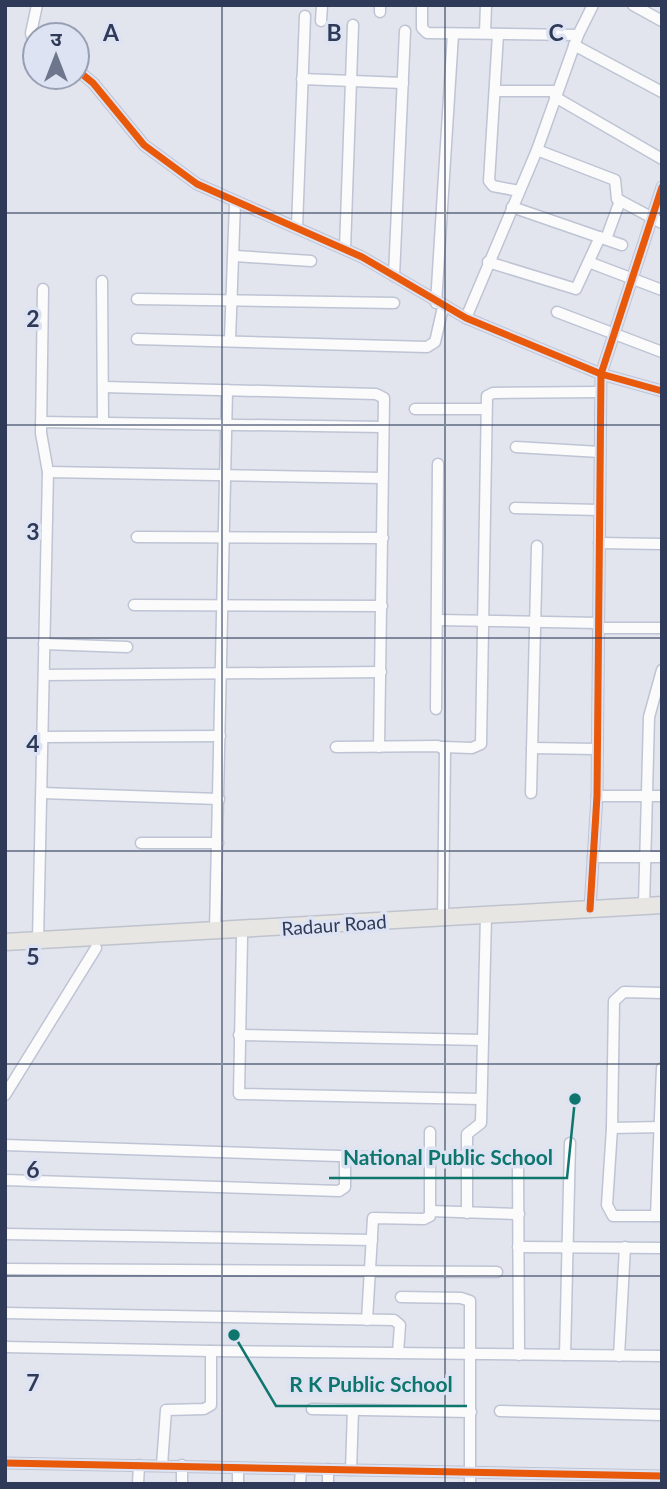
<svg xmlns="http://www.w3.org/2000/svg" width="667" height="1489" viewBox="0 0 667 1489" font-family="Lato,'Noto Sans Devanagari',sans-serif">
<style>
.lines{fill:none;stroke-linecap:round;stroke-linejoin:round}
.street-casing{stroke:#bec4d4;stroke-width:13}
.primary-casing{stroke:#bfc3ce;stroke-width:19}
.street{stroke:#fbfbfc;stroke-width:10}
.primary{stroke:#e8e6e2;stroke-width:16}
.cycleway-casing{stroke:#dde3f2;stroke-width:11}
.cycleway{stroke:#e8590c;stroke-width:7}
.grid{fill:none;stroke:#2e3a58;stroke-width:2;stroke-opacity:0.55}
.labels{text-anchor:middle;stroke-width:7;stroke-linejoin:round;paint-order:stroke}
.street-label{font-size:19px;fill:#2e3a58;stroke:#dde3f2}
.grid-label{font-size:23px;text-anchor:middle;font-weight:bold;fill:#2e3a58;stroke:#dde3f2;stroke-width:7;stroke-linejoin:round;paint-order:stroke}
.leader{fill:none;stroke:#0f766e;stroke-width:2.5}
.callout-dot{fill:#0f766e;stroke:#dde3f2;stroke-width:2.5}
.callout-label{font-size:21px;text-anchor:middle;font-weight:bold;fill:#0f766e;stroke:#dde3f2;stroke-width:7;stroke-linejoin:round;paint-order:stroke}
</style>
<rect width="100%" height="100%" fill="#e2e5ed"/>
<g class="lines">
<!-- street casing -->
<g class="street-casing">
<g id="street">
<polyline points="422,5 422,28 427,33 578,35"/>
<polyline points="633,5 662,21"/>
<polyline points="380,12 380,5"/>
<polyline points="321,21 322,5"/>
<polyline points="485,33 486,5"/>
<polyline points="498,34 489,181 493,186 519,191"/>
<polyline points="574,45 662,92"/>
<polyline points="35,49 31,33 37,5"/>
<polyline points="77,70 93,83 144,145 197,184 362,257 466,318 601,374 662,391"/>
<polyline points="302,79 403,83"/>
<polyline points="495,91 557,91"/>
<polyline points="555,97 662,159"/>
<polyline points="537,150 615,180 617,199 662,223"/>
<polyline points="512,207 622,245"/>
<polyline points="297,227 305,16"/>
<polyline points="606,239 620,201"/>
<polyline points="345,249 353,25"/>
<polyline points="235,256 311,261"/>
<polyline points="488,262 576,289 600,237"/>
<polyline points="591,263 662,290"/>
<polyline points="394,276 405,31"/>
<polyline points="102,281 103,423"/>
<polyline points="137,299 394,303"/>
<polyline points="436,303 453,34"/>
<polyline points="557,312 662,352"/>
<polyline points="466,318 537,150 578,35 593,5"/>
<polyline points="137,339 427,347 435,342 443,307"/>
<polyline points="230,339 235,203"/>
<polyline points="104,387 376,394 384,398 379,747"/>
<polyline points="415,409 485,409"/>
<polyline points="41,422 383,427"/>
<polyline points="516,447 600,452"/>
<polyline points="48,472 382,478"/>
<polyline points="515,508 599,510"/>
<polyline points="137,537 383,538"/>
<polyline points="599,543 662,544"/>
<polyline points="134,605 382,606"/>
<polyline points="438,620 598,623"/>
<polyline points="598,628 662,628"/>
<polyline points="44,644 127,647"/>
<polyline points="44,675 381,672"/>
<polyline points="436,709 438,464"/>
<polyline points="43,737 220,736"/>
<polyline points="336,747 438,746 445,750 443,918"/>
<polyline points="443,747 472,748 481,744 487,396 493,393 600,392"/>
<polyline points="532,748 597,749"/>
<polyline points="42,793 219,799"/>
<polyline points="531,793 537,546"/>
<polyline points="597,796 662,796"/>
<polyline points="141,843 218,843"/>
<polyline points="593,857 662,857"/>
<polyline points="644,906 649,717 662,670"/>
<polyline points="590,909 597,796 601,374 662,187"/>
<polyline points="215,931 227,390"/>
<polyline points="242,938 239,1094 481,1099"/>
<polyline points="38,941 48,472 41,433 43,289"/>
<polyline points="662,993 624,992 614,1001 612,1128 607,1205 613,1216 662,1216"/>
<polyline points="239,1035 483,1040"/>
<polyline points="5,1095 96,948"/>
<polyline points="612,1128 662,1127"/>
<polyline points="5,1145 431,1159"/>
<polyline points="518,1161 519,1355"/>
<polyline points="5,1180 339,1191 345,1187 345,1157"/>
<polyline points="430,1211 519,1214"/>
<polyline points="467,1213 467,1134 481,1123 486,915"/>
<polyline points="656,1216 662,1068"/>
<polyline points="5,1234 372,1240"/>
<polyline points="518,1247 662,1248"/>
<polyline points="5,1269 497,1272"/>
<polyline points="401,1297 461,1298 470,1301 470,1484"/>
<polyline points="5,1313 394,1320 400,1325 398,1353"/>
<polyline points="367,1320 373,1218 424,1219 430,1216 430,1132"/>
<polyline points="5,1347 211,1351 211,1405 204,1409 166,1410 162,1465"/>
<polyline points="211,1351 662,1356"/>
<polyline points="565,1355 570,1143"/>
<polyline points="619,1356 625,1247"/>
<polyline points="312,1409 471,1412"/>
<polyline points="500,1411 662,1415"/>
<polyline points="5,1463 662,1476"/>
<polyline points="182,1465 182,1484"/>
<polyline points="351,1470 353,1410"/>
<polyline points="138,1484 139,1465"/>
<polyline points="238,1484 238,1468"/>
<polyline points="300,1484 301,1469"/>
<polyline points="328,1484 328,1469"/>
</g>
</g>
<!-- primary casing -->
<g class="primary-casing">
<polyline id="primary" points="5,942 662,905"/>
</g>
<!-- street -->
<use href="#street" class="street"/>
<!-- primary -->
<use href="#primary" class="primary"/>
<!-- cycleway casing -->
<g class="cycleway-casing">
<g id="cycleway">
<polyline points="77,70 93,83 144,145 197,184 362,257 466,318 601,374 662,391"/>
<polyline points="590,909 597,796 601,374 662,187"/>
<polyline points="5,1463 662,1476"/>
</g>
</g>
<!-- cycleway -->
<use href="#cycleway" class="cycleway"/>
</g>
<!-- grid -->
<path class="grid" d="M 222,5 L 222,1484M 445,5 L 445,1484M 5,213 L 662,213M 5,425 L 662,425M 5,638 L 662,638M 5,851 L 662,851M 5,1064 L 662,1064M 5,1276 L 662,1276"/>
<g class="labels">
<!-- street labels -->
<g class="street-label">
<text transform="translate(334 925) rotate(-4)" y="7">Radaur Road</text>
</g>
</g>
<g class="grid-label">
<text x="111" y="41">A</text>
<text x="334" y="41">B</text>
<text x="556" y="41">C</text>
<text x="33" y="327">2</text>
<text x="33" y="540">3</text>
<text x="33" y="752">4</text>
<text x="33" y="965">5</text>
<text x="33" y="1178">6</text>
<text x="33" y="1391">7</text>
</g>
<!-- callouts -->
<path class="leader" d="M575 1099L567 1178H329M234 1335L276 1406H467"/>
<g class="callout-dot">
<circle cx="575" cy="1099" r="7"/>
<circle cx="234" cy="1335" r="7"/>
</g>
<g class="callout-label">
<text x="448" y="1165">National Public School</text>
<text x="371" y="1392">R K Public School</text>
</g>
<!-- border -->
<rect width="667" height="1489" fill="none" stroke="#2e3a58" stroke-width="14"/>
<!-- north arrow -->
<g transform="translate(56 56)"><circle r="33" fill="#dde3f2" stroke="#979fb4" stroke-width="2"/>
<path d="M0-5L12 26L0 18L-12 26Z" fill="#6d768c"/>
<text y="-10" font-size="19" font-weight="bold" text-anchor="middle" fill="#2e3a58">उ</text>
</g>
</svg>
